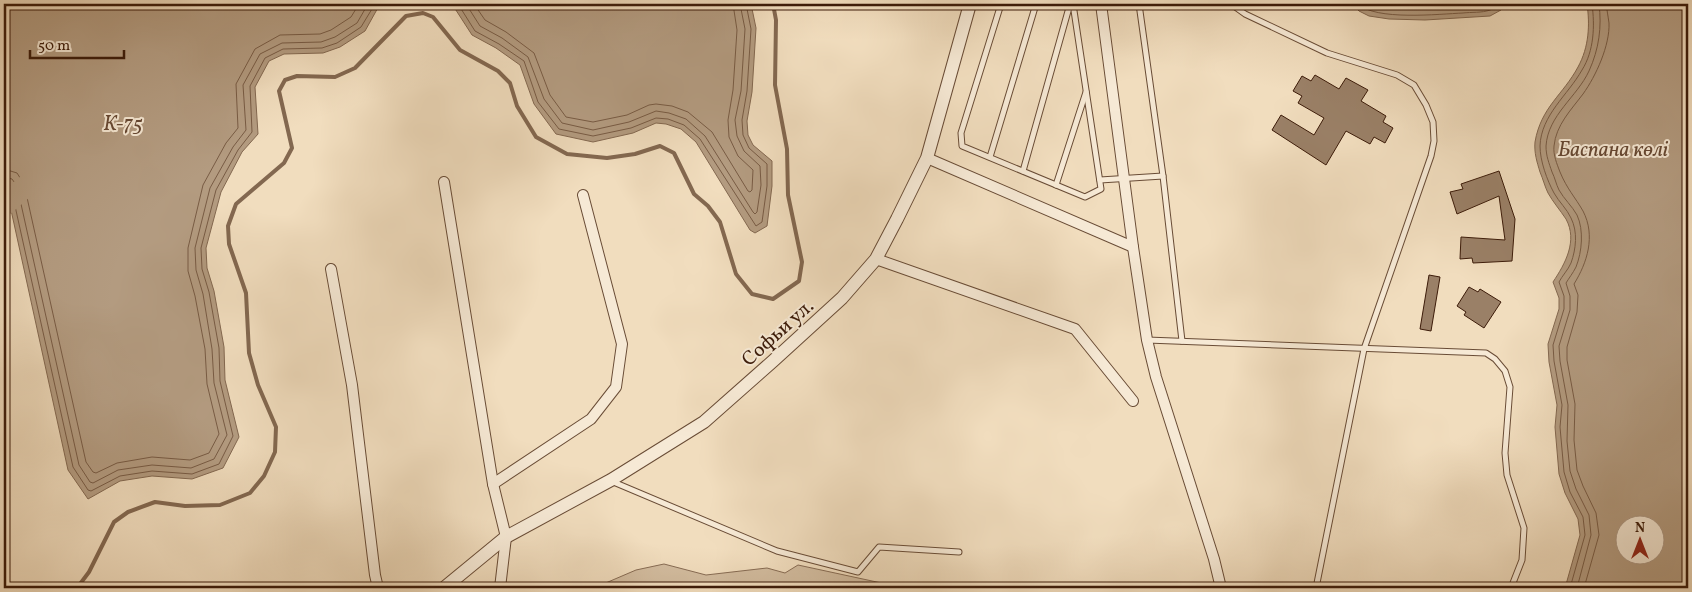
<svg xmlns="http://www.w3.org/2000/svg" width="1692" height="592" viewBox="0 0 1692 592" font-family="Vollkorn,serif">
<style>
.green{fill:#d2bc9f;stroke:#876c54}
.water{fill:#b39b80;stroke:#836850;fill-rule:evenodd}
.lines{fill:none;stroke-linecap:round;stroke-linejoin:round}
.shore{stroke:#785b44;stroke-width:1}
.stream{stroke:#836850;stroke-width:4}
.river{stroke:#b39b80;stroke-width:22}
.building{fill:#9a8067;stroke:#3c1b09}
.service-casing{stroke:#694c36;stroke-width:7}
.minor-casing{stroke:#694c36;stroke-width:12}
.tertiary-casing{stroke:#694c36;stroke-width:14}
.service{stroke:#f6e9d5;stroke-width:5}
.minor{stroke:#f6e9d5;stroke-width:10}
.tertiary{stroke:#f6e9d5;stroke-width:12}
.labels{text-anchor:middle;stroke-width:4;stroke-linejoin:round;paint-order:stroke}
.street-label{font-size:20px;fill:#3c1b09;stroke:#f6e9d5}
.water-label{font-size:21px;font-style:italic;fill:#664833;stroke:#f6e9d5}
</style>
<rect width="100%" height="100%" fill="#f1ddbe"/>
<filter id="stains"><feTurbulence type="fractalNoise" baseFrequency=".004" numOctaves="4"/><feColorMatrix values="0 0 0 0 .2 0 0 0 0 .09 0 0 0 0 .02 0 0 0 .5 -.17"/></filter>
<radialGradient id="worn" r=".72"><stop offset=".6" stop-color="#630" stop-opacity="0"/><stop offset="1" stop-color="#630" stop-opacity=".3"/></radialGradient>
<!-- green -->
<polygon class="green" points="664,564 706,575 767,568 785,573 798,565 886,584 919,588 594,588 636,570"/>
<!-- water -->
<g class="water">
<polygon points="4,4 380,4 365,31 340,47 323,53 284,54 269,61 255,87 258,134 242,152 221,192 206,248 207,268 214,291 224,347 225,380 239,437 223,468 192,479 152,476 120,481 88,499 68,470 4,178"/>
<polygon points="452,4 751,4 756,28 752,92 747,121 748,135 753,145 772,161 772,186 767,226 755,233 750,230 696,142 681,129 666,124 656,123 633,133 593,142 556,134 534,104 520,65 496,48 472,35"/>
<polygon points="1352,4 1506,4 1501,10 1490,16 1425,20 1389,19 1369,16 1359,11"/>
<path d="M 1587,4 L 1688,4 L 1688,588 L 1565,588 L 1580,535 L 1578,519 L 1565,493 L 1559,474 L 1555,427 L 1557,405 L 1549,362 L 1548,344 L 1559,309 L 1559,298 L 1553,282 C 1565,264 1578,241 1566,219 C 1560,210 1553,202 1548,193 C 1545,187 1543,179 1540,172 C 1537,162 1534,153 1535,142 C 1541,107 1563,95 1578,67 C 1589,47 1590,25 1587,4 ZM 1624,524 L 1654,524 L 1654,554 L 1624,554 Z"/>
</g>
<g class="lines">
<!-- shore -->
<g class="shore">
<polyline points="458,4 475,31 499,44 524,61 538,102 559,129 593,136 631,128 656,118 668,119 684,125 700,139 756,226 762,222 767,186 767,164 749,148 743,135 742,120 747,91 751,29 746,4"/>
<polyline points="466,4 480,26 502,38 528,57 544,99 562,123 593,130 629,122 656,111 669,113 686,119 705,136 753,212 755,214 757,212 761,185 760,166 744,151 737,136 735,120 741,91 745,29 740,4"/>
<polyline points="474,4 485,20 506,32 534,53 550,95 566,117 593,122 627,115 649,105 656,104 672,106 688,112 712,132 748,191 750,192 752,190 753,170 738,156 729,137 728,120 733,90 737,30 733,4"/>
<path d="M 1359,4 C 1374,21 1440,14 1463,13 C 1471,12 1482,13 1490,10 C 1494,9 1497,7 1500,4"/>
<polyline points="1370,4 1390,8 1425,9 1489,4"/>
<polyline points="4,169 17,173 24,184 86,462 93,472 96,473 117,463 152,457 190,460 209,453 219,434 207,384 205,349 195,296 188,271 188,248 203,185 226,143 238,128 236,84 255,49 280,35 320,34 331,30 351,17 359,4"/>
<polyline points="4,177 12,179 17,186 79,465 90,482 93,483 118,470 152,465 191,468 214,459 227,435 214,383 212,349 203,294 196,270 195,248 210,188 233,147 246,130 243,85 260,54 282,43 321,42 335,37 357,23 368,4"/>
<polyline points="4,183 9,184 11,188 73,467 88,490 91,491 120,476 152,471 192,474 219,464 233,436 220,381 219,348 209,292 202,269 201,248 216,190 238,150 252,132 250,86 265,58 283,49 322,48 337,43 361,27 375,4"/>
<path d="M 1570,588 L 1585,535 L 1583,517 L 1570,492 L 1564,472 L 1560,427 L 1562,405 L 1554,361 L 1553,345 L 1564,309 L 1564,296 L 1559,282 C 1562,276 1568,270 1571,263 C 1576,249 1578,232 1571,218 C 1567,209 1559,202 1554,193 C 1547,180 1540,161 1540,146 C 1541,115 1568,95 1582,70 C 1594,51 1595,26 1592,4"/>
<path d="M 1577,588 L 1591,535 L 1589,515 L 1576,489 L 1570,471 L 1567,441 L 1568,405 L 1560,361 L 1559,346 L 1570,310 L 1570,296 L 1566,283 C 1569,278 1573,273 1576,267 C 1582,252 1584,230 1577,215 C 1572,206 1564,199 1559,190 C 1556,184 1555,178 1552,172 C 1549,163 1546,156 1546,146 C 1548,115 1577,97 1589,71 C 1599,49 1602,27 1599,4"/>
<path d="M 1584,588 L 1599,535 L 1596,513 L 1583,486 L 1577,470 L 1574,440 L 1575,404 L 1567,360 L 1567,347 L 1577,312 L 1578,295 L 1574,284 C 1587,263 1596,236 1583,211 C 1575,197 1567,189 1560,172 C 1557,164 1553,155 1554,146 C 1556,125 1571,110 1583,94 C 1596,76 1610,45 1609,23 C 1608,16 1607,10 1606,4"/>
</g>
<!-- stream -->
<polyline class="stream" points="77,588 89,572 114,522 128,512 155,502 185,506 220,505 250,493 264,476 275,452 276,427 258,385 249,353 246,293 229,244 228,226 236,204 284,163 292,148 279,91 285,80 297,76 335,77 355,68 406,16 423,13 433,17 460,50 498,71 510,83 517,106 536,137 567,154 607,158 635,154 660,146 674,153 694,194 708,206 720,222 736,274 752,294 773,299 799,281 802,262 788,195 787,149 775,85 776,20 773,4"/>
<!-- river -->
<polyline class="river" points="4,205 32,181"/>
</g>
<!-- building -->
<g class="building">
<polygon points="1315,75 1339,89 1346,78 1368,90 1361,101 1386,116 1383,122 1393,128 1385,143 1374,137 1370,144 1346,131 1326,165 1272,130 1281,115 1314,135 1324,118 1298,103 1302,96 1293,91 1302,76 1311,81"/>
<polygon points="1499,171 1515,219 1512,261 1473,263 1472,258 1460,259 1461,237 1505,240 1499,196 1457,214 1450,192 1463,189 1461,184"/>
<polygon points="1429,275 1440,277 1431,331 1420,329"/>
<polygon points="1469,287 1478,292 1480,289 1501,302 1484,328 1464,315 1466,312 1457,306"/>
</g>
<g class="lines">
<!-- service casing -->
<g class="service-casing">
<g id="service">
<polyline points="1001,4 961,133 962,146 1085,197 1101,189 1073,4"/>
<polyline points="1139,4 1163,176 1182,341"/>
<polyline points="1231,4 1245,14 1327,53 1397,75 1414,85 1426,105 1433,122 1434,141 1431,156 1364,349 1316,588"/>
<polyline points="990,157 1036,4"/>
<polyline points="1023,171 1070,4"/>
<polyline points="1100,180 1163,176"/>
<polyline points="1056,185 1086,92"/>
<polyline points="1147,340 1486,353 1495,359 1505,371 1510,387 1505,453 1507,475 1524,528 1522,560 1511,588"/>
<polyline points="611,481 777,551 858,572 879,547 959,552"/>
</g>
</g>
<!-- minor casing -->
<g class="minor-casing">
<g id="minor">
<polyline points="1101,4 1133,247 1147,340 1156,377 1214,559 1221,588"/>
<polyline points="927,158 1133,247"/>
<polyline points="444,182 493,484 506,537 500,588"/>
<polyline points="876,259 1075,329 1133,401"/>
<polyline points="331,269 352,385 375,575 378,588"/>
<polyline points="493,484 591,419 616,387 622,344 583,195"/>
</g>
</g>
<!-- tertiary casing -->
<g class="tertiary-casing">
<polyline id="tertiary" points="444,588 506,537 611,480 704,422 773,361 842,298 876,259 897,219 927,158 970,4"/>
</g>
<!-- service -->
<use href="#service" class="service"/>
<!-- minor -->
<use href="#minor" class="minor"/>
<!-- tertiary -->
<use href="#tertiary" class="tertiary"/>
</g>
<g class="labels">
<!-- street labels -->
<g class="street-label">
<text transform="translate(777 332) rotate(-42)" y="7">Софьи ул.</text>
</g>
<!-- water labels -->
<g class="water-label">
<text x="123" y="130">К-75</text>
<text x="1613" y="156">Баспана көлі</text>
</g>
</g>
<!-- margin -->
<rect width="1692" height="592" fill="none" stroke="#f1ddbe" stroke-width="20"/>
<rect x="5" y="5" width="1682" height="582" fill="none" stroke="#3c1b09" stroke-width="2.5"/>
<rect x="10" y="10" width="1672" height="572" fill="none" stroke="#3c1b09"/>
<!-- north arrow -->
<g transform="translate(1640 540)"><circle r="24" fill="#f6e9d5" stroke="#ac9783"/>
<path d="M0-4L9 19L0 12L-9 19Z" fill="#8f2418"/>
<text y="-8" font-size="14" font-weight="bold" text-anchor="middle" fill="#3c1b09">N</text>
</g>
<!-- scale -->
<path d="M30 50v8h94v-8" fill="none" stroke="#3c1b09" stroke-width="2.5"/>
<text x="38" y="50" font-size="15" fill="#3c1b09" stroke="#f6e9d5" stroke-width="4" paint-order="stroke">50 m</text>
<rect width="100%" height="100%" filter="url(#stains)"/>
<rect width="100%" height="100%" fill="url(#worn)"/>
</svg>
